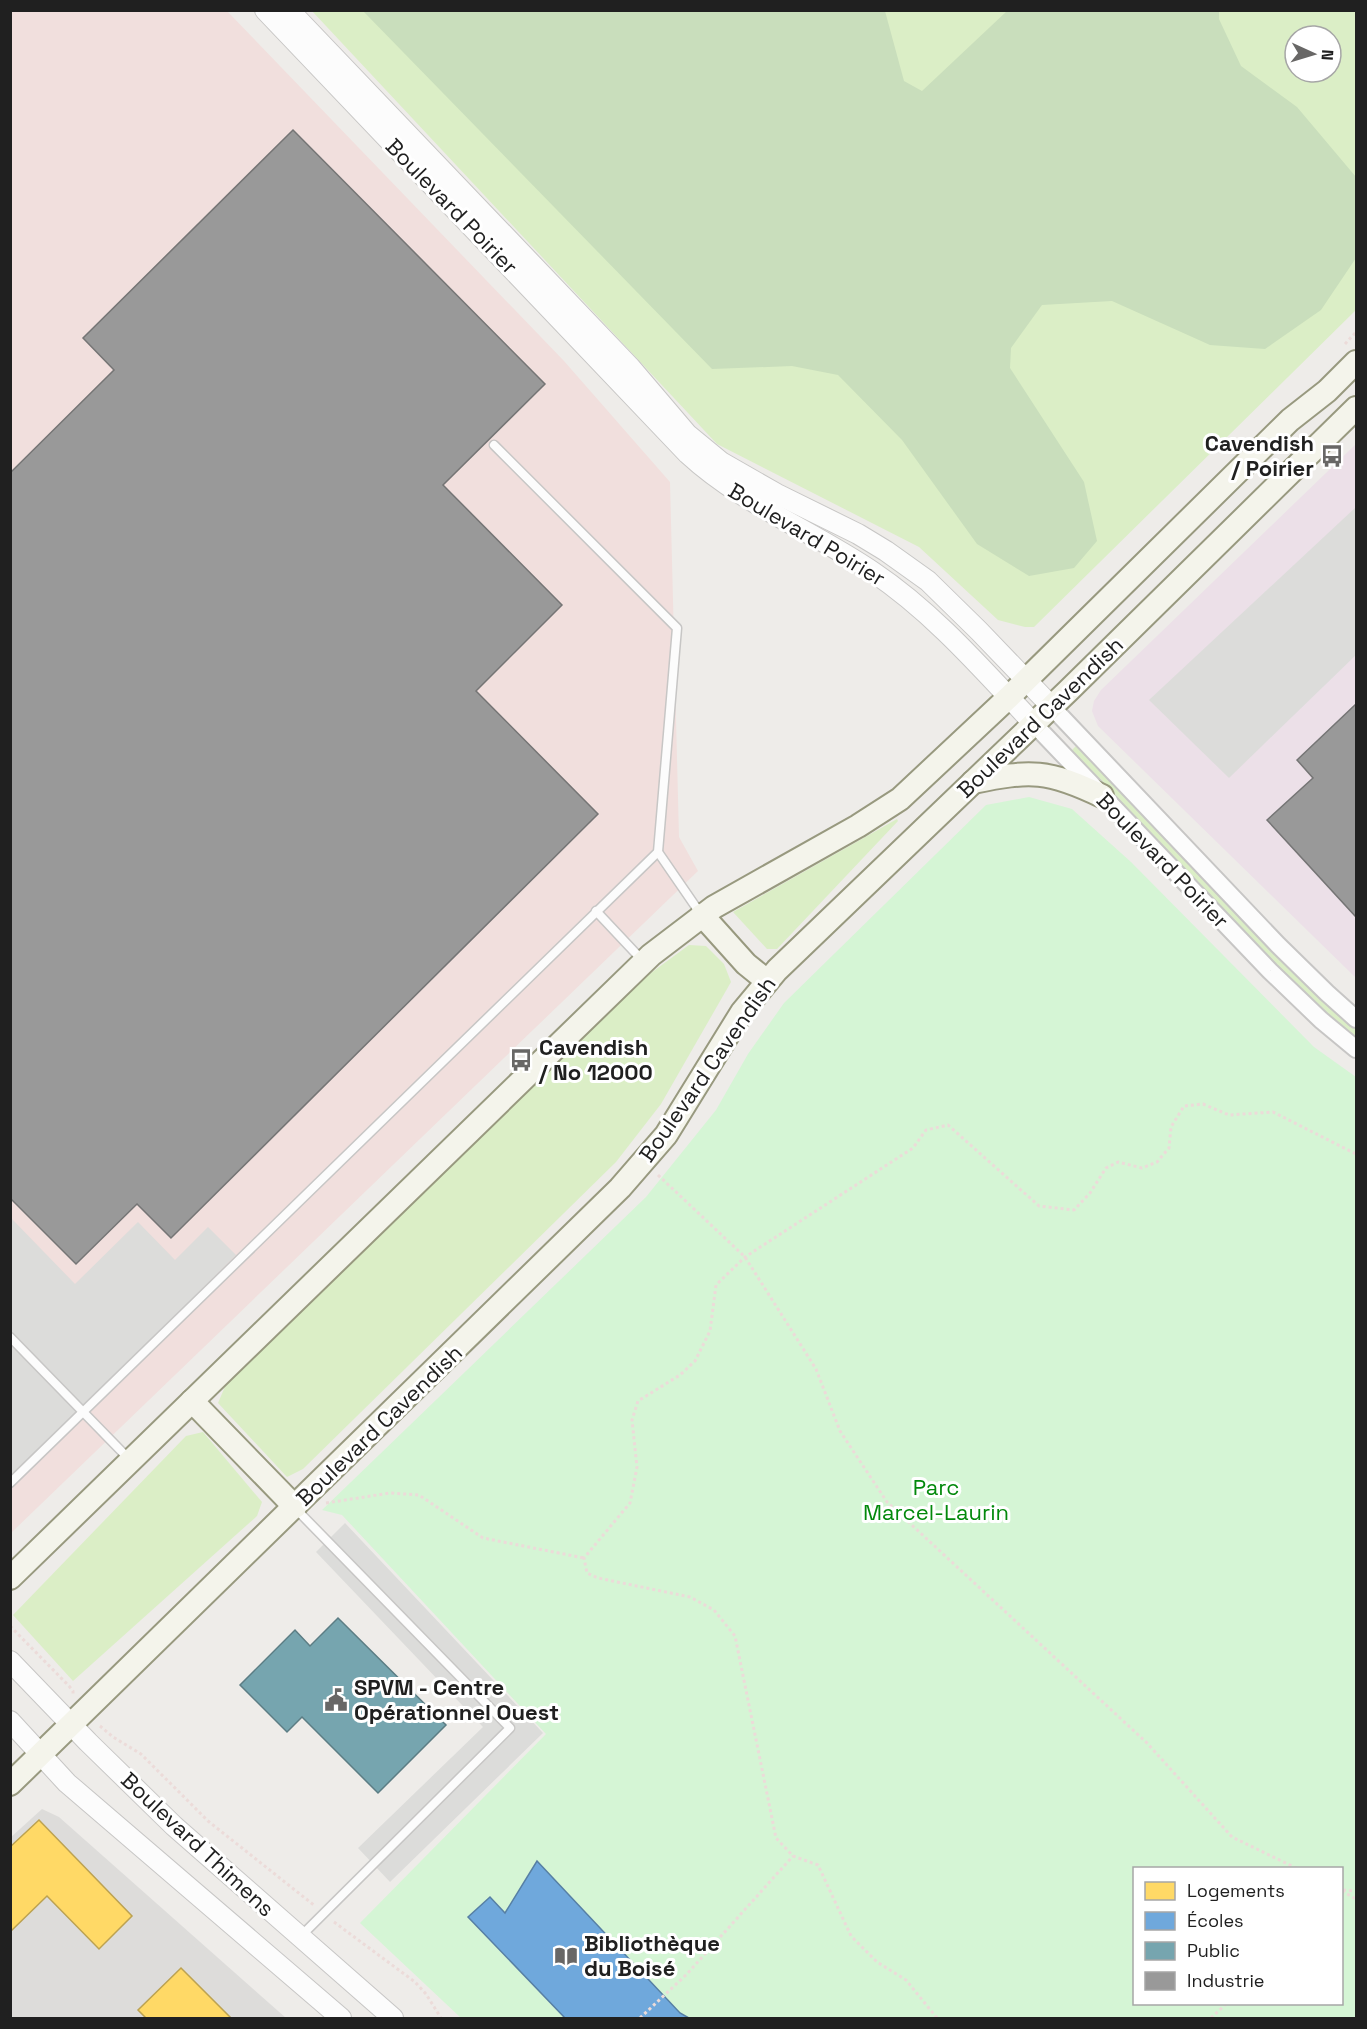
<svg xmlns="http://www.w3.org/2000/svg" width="1367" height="2029" viewBox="0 0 1367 2029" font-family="'Space Grotesk',sans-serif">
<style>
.residential{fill:#dddcda}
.commercial{fill:#f1dfdd}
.industrial{fill:#ece0e8}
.religious{fill:#dcdcda}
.grass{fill:#dbeec6;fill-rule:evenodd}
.forest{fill:#c9debc}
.park{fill:#d5f5d5;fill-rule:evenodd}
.homes{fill:#ffd966;stroke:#bca251;stroke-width:1.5}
.schools{fill:#6fa8dc;stroke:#577fa4;stroke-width:1.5}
.public{fill:#76a5af;stroke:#5c7d84;stroke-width:1.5}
.industry{fill:#999;stroke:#757575;stroke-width:1.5}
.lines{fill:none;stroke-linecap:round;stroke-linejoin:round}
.service-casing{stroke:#c7c6c5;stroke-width:11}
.minor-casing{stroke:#c7c6c5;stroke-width:20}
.tertiary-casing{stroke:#c7c6c5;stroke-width:22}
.secondary-casing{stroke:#98997f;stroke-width:26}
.path{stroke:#ecdbd9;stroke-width:3;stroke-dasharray:3 3;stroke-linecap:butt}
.service{stroke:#fcfcfc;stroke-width:8}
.minor{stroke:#fcfcfc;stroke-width:16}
.tertiary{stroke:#fcfcfc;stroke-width:20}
.secondary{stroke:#f4f4eb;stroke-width:22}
.labels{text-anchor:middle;stroke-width:6;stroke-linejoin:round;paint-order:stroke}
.street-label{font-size:22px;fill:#202020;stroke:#fff}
.poi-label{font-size:22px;font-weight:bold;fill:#202020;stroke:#fff;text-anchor:start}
.park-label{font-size:22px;fill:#03890c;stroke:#fff}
</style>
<rect width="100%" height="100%" fill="#eeece9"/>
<!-- residential -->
<polygon class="residential" points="42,1809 59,1817 286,2018 11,2018 10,1838"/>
<!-- commercial -->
<polygon class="commercial" points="11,11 227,11 564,361 670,482 679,837 698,871 11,1533"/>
<!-- industrial -->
<polygon class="industrial" points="1356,444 1356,978 1098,726 1092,711 1094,701 1101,690"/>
<!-- religious -->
<g class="religious">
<polygon points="1356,507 1356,655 1229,778 1149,700"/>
<polygon points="11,1218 75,1284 138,1222 175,1260 208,1227 236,1255 11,1479"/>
<polygon points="345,1523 543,1733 390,1882 358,1848 483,1727 316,1552"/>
</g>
<!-- grass -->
<g class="grass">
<path d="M 312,11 L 1356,11 L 1356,310 L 1034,627 L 1025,627 L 998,620 L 919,547 L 717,444 ZM 1295,36 L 1331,36 L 1331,72 L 1295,72 Z"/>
<polygon points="1078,744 1356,1026 1356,1033 1353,1038 1315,1006 1069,753"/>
<polygon points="897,819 898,821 777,949 767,949 733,912"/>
<polygon points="689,945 706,946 724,964 731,982 661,1104 616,1162 303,1469 287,1477 218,1403 227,1382 640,981"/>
<polygon points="203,1432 262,1502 257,1516 73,1681 13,1615 186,1436"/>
</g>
<!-- forest -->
<polygon class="forest" points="363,11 885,11 904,81 922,91 1007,11 1219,11 1219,19 1241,66 1297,107 1356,177 1356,258 1321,310 1265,349 1210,345 1112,301 1042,305 1011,348 1010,368 1084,482 1097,541 1074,568 1029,576 977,544 902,440 838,375 792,366 712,369"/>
<!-- park -->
<path class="park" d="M 1029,797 L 1072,809 L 1131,862 L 1314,1047 L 1356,1077 L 1356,2017 L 1353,2018 L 461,2018 L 360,1923 L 546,1734 L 342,1515 L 322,1510 L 646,1197 L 716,1110 L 748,1054 L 784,1003 L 986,805 ZM 1134,1868 L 1342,1868 L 1342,2004 L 1134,2004 Z"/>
<!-- homes -->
<g class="homes">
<polygon points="39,1820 132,1916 99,1949 47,1896 10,1932 10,1847"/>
<polygon points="181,1968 231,2018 146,2018 138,2010"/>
</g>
<!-- schools -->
<polygon class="schools" points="537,1861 680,2013 689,2018 565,2018 468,1917 490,1897 505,1913"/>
<!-- public -->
<polygon class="public" points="338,1618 446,1725 378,1793 302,1717 287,1732 240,1685 295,1630 310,1646"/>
<!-- industry -->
<g class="industry">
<polygon points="293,130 545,384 443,485 562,605 476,691 598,814 171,1238 137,1204 76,1264 10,1198 10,473 114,370 83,338"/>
<polygon points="1356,704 1356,917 1267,820 1313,778 1297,760"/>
</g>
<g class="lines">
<!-- service casing -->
<g class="service-casing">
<g id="service">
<polyline points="658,852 700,913"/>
<polyline points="596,911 643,961"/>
<polyline points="10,1337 129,1459"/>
<polyline points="10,1483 658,852 677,628 494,445"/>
<polyline points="295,1508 510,1728 301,1936"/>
</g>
</g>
<!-- minor casing -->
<g class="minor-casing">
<g id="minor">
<polyline points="1051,706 1278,945 1327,993 1356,1019"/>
<polyline points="1033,723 1270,971 1321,1020 1356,1049"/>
</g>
</g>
<!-- tertiary casing -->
<g class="tertiary-casing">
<g id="tertiary">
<path d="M 265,10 L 688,454 C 742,504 813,531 873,572 C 934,613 983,670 1033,723"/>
<polyline points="289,10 630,367 687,434 721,462 777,494 858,534 886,551 928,581 979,631 1051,706"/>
<polyline points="10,1661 88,1742 174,1826 393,2018"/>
<polyline points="10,1721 67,1783 341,2018"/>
</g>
</g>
<!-- secondary casing -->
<g class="secondary-casing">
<g id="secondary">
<path d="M 973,782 C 1031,770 1048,770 1102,796"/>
<polyline points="702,915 746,964 767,981"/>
<polyline points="192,1401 295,1507"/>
<polyline points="10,1578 651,955 714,907 858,826 900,799 1009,697 1290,420 1327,391 1356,362"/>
<polyline points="10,1784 620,1188 666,1135 742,1012 777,970 1068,691 1356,408"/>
</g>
</g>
<!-- path -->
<g class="path">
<polyline points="1345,344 1356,332"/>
<polyline points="658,1175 745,1257 816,1369 840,1431 887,1502 1147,1743 1232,1837 1296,1868"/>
<polyline points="326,1503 390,1493 419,1495 483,1538 584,1558"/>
<polyline points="10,1626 69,1686 73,1691 73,1695"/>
<polyline points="100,1726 113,1737 141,1754 208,1821 315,1906"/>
<polyline points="1343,1890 1356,1891"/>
<polyline points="1342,1891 1356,1899"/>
<polyline points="334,1922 415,1982 426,1994 441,2018"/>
<polyline points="640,2018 687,1974 793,1856"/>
<polyline points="937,2018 906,1980 877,1962 851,1936 818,1865 793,1856 776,1838 735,1636 714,1610 690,1597 598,1578 587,1573 584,1558 630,1503 637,1467 632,1420 638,1401 680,1375 695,1361 710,1331 716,1285 745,1257 913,1148 926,1130 948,1125 1039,1206 1074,1210 1090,1193 1106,1168 1118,1162 1142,1168 1157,1162 1169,1148 1171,1127 1184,1106 1203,1104 1229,1115 1273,1112 1356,1154"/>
<polyline points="1211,2018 1226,2004"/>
</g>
<!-- service -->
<use href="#service" class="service"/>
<!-- minor -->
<use href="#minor" class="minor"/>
<!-- tertiary -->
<use href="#tertiary" class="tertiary"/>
<!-- secondary -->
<use href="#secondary" class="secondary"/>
</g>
<!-- icons -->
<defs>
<g id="bus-bare" transform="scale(1.8)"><path d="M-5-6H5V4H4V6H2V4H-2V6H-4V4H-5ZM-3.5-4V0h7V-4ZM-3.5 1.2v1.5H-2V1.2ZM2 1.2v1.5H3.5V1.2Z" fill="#686766" stroke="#fff" stroke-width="2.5" paint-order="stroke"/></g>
<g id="civic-bare" transform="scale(1.8)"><path d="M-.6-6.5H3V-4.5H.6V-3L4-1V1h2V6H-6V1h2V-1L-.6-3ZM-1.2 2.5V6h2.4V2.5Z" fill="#686766" stroke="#fff" stroke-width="2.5" paint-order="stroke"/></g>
<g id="library-bare" transform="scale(1.8)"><path d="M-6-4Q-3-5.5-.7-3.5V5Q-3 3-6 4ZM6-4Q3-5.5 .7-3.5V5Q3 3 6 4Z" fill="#686766" stroke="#fff" stroke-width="2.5" paint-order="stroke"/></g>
</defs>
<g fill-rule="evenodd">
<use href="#bus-bare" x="1332" y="456"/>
<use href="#bus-bare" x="521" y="1060"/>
<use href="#civic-bare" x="336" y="1700"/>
<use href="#library-bare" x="566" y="1956"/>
</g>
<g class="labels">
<!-- street labels -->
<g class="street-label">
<text transform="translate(452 206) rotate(46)" y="8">Boulevard Poirier</text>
<text transform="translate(807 534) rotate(31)" y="8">Boulevard Poirier</text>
<text transform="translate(1040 717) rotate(-44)" y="8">Boulevard Cavendish</text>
<text transform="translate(1163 860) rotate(46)" y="8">Boulevard Poirier</text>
<text transform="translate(707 1069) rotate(-55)" y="8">Boulevard Cavendish</text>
<text transform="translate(379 1425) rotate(-44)" y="8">Boulevard Cavendish</text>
<text transform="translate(198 1844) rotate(43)" y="8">Boulevard Thimens</text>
</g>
<!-- poi labels -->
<g class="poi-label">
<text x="1314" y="451" text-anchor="end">Cavendish<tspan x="1314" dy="25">/ Poirier</tspan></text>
<text x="539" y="1055">Cavendish<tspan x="539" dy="25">/ No 12000</tspan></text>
<text x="354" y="1695">SPVM - Centre<tspan x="354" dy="25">Opérationnel Ouest</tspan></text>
<text x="584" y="1951">Bibliothèque<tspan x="584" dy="25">du Boisé</tspan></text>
</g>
<!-- park labels -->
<g class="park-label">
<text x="936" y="1495">Parc<tspan x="936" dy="25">Marcel-Laurin</tspan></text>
</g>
</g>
<!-- border -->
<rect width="1367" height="2029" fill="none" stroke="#202020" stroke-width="24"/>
<!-- legend -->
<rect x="1133" y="1867" width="210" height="138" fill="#ffffff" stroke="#a6a6a6" stroke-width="1.5"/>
<rect x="1145" y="1882" width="30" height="18" fill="#ffd966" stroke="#a6a6a6" stroke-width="1.5"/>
<text x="1187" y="1897" font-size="18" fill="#202020">Logements</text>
<rect x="1145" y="1912" width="30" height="18" fill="#6fa8dc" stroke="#a6a6a6" stroke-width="1.5"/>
<text x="1187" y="1927" font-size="18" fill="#202020">Écoles</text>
<rect x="1145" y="1942" width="30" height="18" fill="#76a5af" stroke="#a6a6a6" stroke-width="1.5"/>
<text x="1187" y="1957" font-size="18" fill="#202020">Public</text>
<rect x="1145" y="1972" width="30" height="18" fill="#999999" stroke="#a6a6a6" stroke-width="1.5"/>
<text x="1187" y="1987" font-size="18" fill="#202020">Industrie</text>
<!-- north arrow -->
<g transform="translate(1313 54) rotate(94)"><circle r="28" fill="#ffffff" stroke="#a6a6a6" stroke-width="1.5"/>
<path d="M0-4.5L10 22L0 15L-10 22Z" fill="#686766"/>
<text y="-9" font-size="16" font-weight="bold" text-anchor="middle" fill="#202020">N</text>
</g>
</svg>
